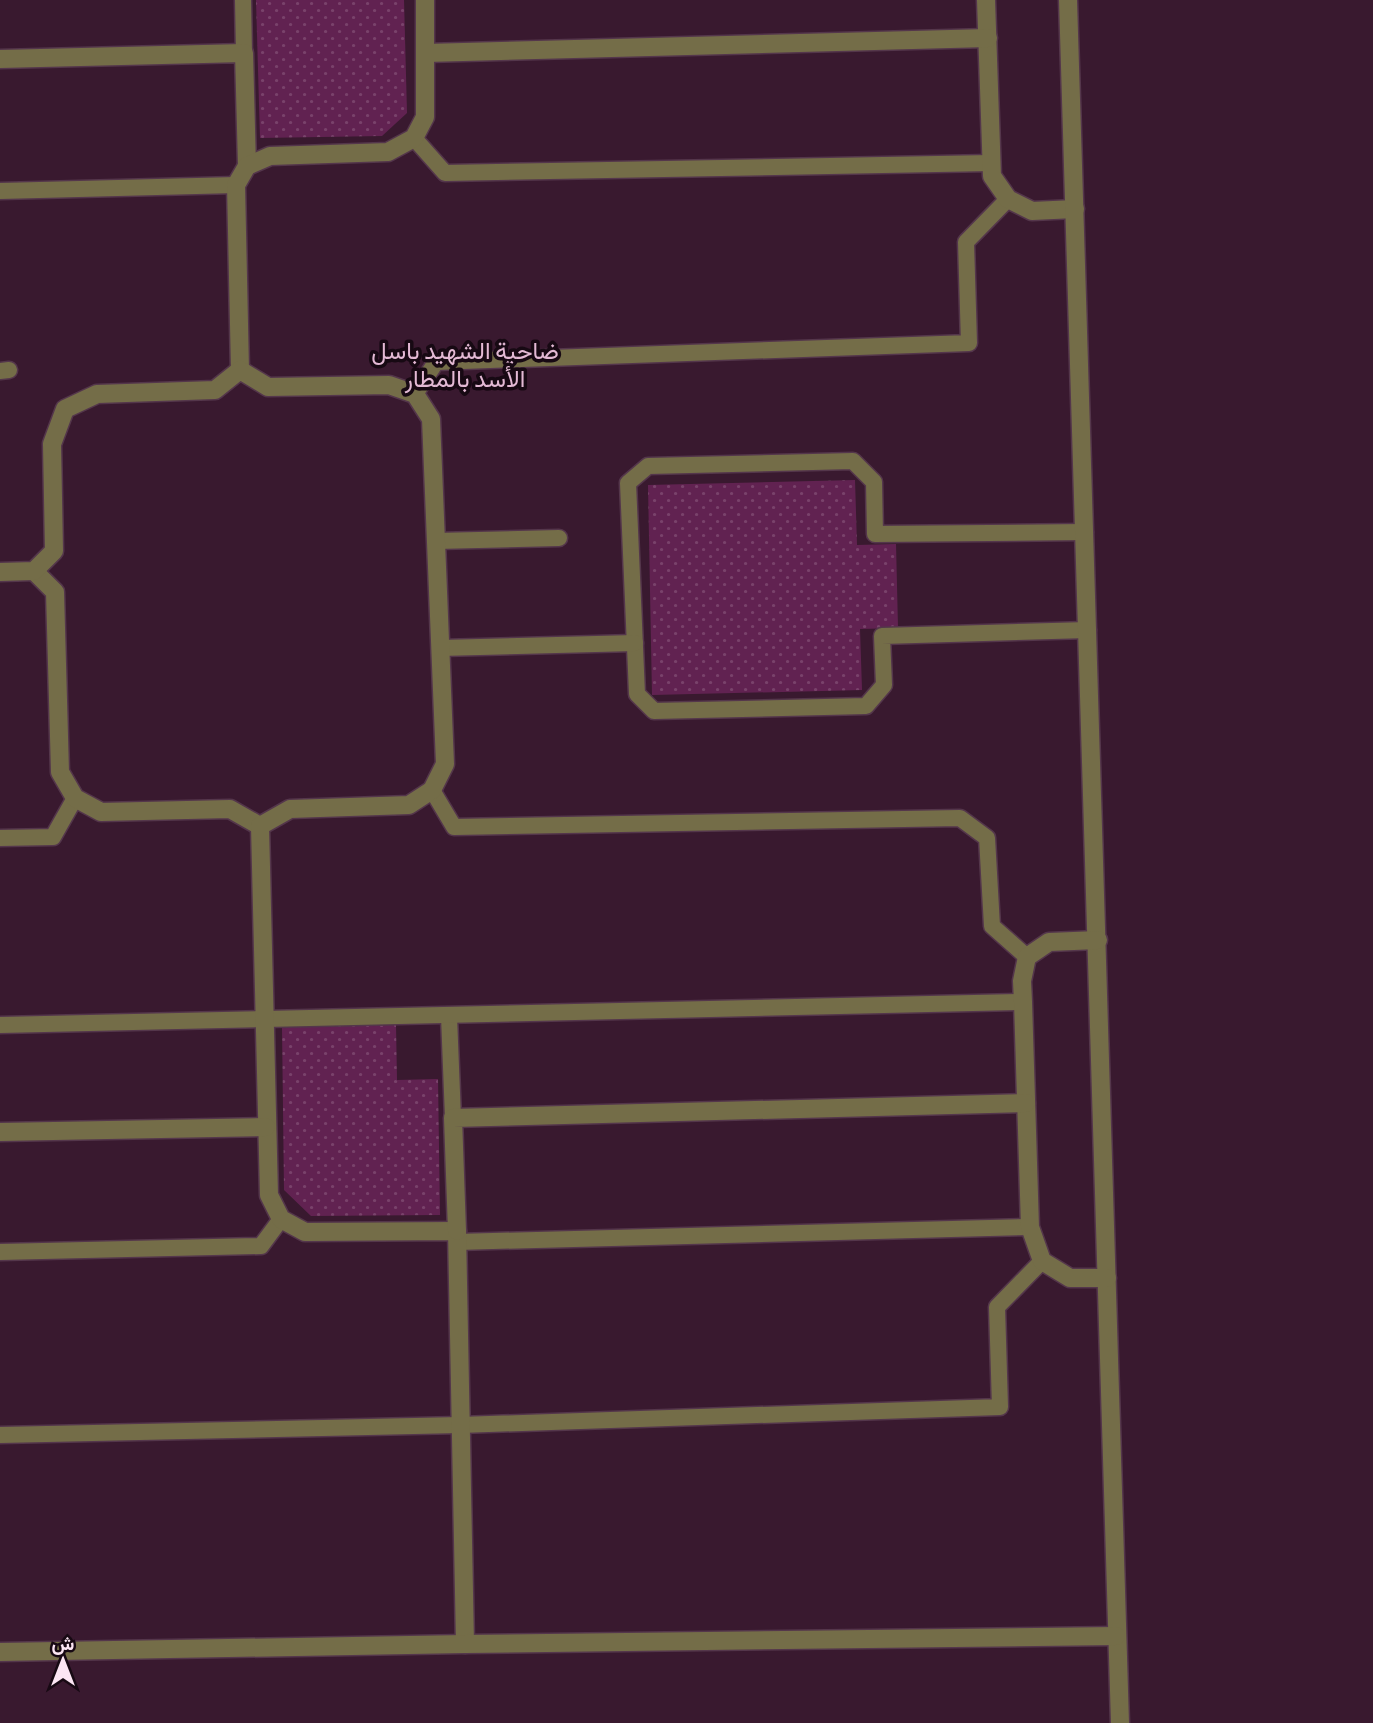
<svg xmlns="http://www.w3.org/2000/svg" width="1373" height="1723" viewBox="0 0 1373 1723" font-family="'Source Sans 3',Vazirmatn,sans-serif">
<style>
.grass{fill:url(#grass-dots)}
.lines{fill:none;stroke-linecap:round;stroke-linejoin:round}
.lane-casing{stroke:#54364b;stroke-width:19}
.street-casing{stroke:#54364b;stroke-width:21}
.lane{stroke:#746d48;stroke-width:16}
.street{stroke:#746d48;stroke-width:18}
.labels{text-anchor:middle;stroke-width:7;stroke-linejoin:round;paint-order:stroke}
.quarter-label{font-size:24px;fill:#e3b9d4;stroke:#170913}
</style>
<defs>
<pattern id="grass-dots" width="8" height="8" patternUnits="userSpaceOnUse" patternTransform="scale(1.75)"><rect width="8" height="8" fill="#612251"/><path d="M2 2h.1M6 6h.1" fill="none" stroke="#79426b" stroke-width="1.8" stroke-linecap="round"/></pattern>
</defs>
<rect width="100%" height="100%" fill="#39192f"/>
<!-- grass -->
<g class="grass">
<polygon points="256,0 404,0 407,113 382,136 260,138"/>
<polygon points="855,480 857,545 896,544 898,628 860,629 862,690 652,695 648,485"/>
<polygon points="396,1025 397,1080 438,1079 440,1215 311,1216 284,1190 282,1027"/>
</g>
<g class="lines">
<!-- lane casing -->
<g class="lane-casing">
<g id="lane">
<polyline points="243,0 244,53"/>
<polyline points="414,138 445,173 991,163"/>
<polyline points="0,191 236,185"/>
<polyline points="0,371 9,370"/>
<polyline points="415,394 436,362 969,343 966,242 1008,199"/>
<polyline points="1085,532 875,534 874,482 853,461 648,466 628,483 637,694 654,711 866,706 884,685 882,636 1088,630"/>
<polyline points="436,541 559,538"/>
<polyline points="440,648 635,643"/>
<polyline points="432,790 454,827 960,818 987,838 992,926 1027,957"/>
<polyline points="0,838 53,837 75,798"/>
<polyline points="449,1016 453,1118"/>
<polyline points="0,1025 1023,1002"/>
<polyline points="457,1242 1030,1227"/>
<polyline points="0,1252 261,1246 281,1219"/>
<polyline points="0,1435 460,1425 1000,1407 997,1307 1042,1261"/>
</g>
</g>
<!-- street casing -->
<g class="street-casing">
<g id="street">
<polyline points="986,0 992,176 1008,199 1032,211 1075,209"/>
<polyline points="1068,0 1120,1723"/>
<polyline points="426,53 988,38"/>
<polyline points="0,59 244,53 247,166"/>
<polyline points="240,370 236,185 247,166 270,156 388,152 414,138 425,117 425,0"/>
<polyline points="34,571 55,592 60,772 75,798 101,812 230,809 260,826"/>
<polyline points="0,572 34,571 54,551 52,444 65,409 97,394 215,390 240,370 268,387 389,385 415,394 431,419 445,764 432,790 409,805 290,809 260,826 269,1195 281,1219 305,1232 457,1231 465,1644"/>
<polyline points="1098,940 1049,942 1027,957 1022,981 1023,1002 1030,1227 1042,1261 1070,1278 1107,1278"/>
<polyline points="0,1132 266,1127"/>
<polyline points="457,1231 453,1118 1026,1103"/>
<polyline points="0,1652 465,1644 1116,1636"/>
</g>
</g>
<!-- lane -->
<use href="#lane" class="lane"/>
<!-- street -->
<use href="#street" class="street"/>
</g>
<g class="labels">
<!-- quarter labels -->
<g class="quarter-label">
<text x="465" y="359">ضاحية الشهيد باسل<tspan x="465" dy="28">الأسد بالمطار</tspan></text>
</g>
</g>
<!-- north arrow -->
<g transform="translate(63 1660)" stroke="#170913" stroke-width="5" paint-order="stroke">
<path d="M0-5L12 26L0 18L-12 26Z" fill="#fce6f4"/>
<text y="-10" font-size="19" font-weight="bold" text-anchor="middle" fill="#fce6f4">ش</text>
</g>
</svg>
